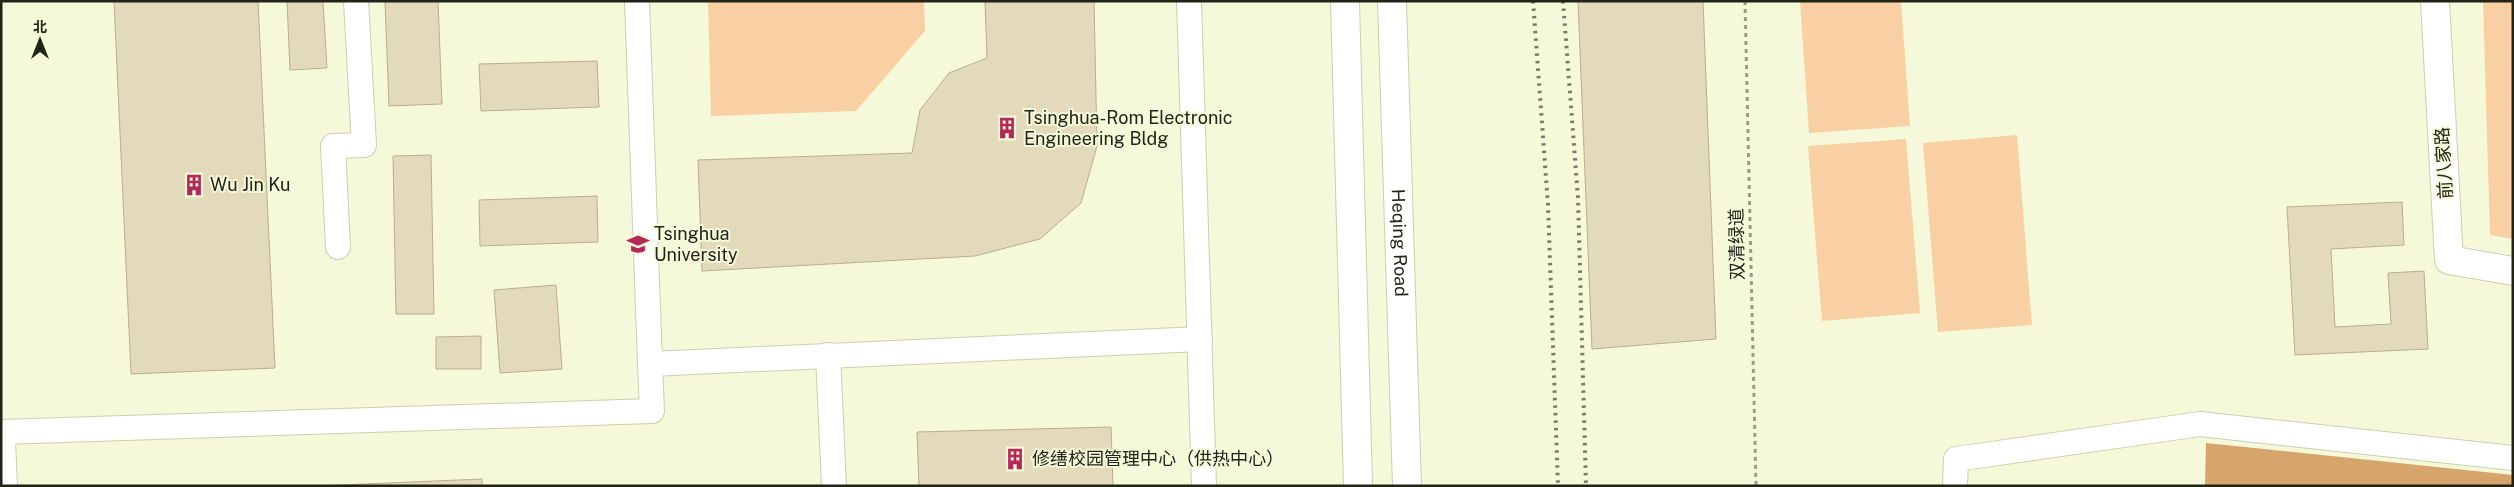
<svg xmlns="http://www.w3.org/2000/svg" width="2514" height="487" viewBox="0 0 2514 487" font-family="'Public Sans','Noto Sans SC',sans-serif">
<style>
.green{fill:#f9d0a3}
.forest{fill:#d5a56c}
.building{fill:#e3d9bb;stroke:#b8ae91}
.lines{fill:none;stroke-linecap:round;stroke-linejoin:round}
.lane-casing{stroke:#cccfb1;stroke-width:26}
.street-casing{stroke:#cccfb1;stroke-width:30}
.secondary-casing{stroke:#cccfb1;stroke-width:30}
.path{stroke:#9a9c85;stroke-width:3;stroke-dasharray:4 4;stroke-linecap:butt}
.lane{stroke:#fff;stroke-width:24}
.street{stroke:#fff;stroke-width:28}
.secondary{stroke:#fff;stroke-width:28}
.rail{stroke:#7a7b68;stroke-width:4;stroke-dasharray:2.5 5;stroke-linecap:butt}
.labels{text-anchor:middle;stroke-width:4;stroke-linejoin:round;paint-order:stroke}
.poi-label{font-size:18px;fill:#232418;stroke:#f5f8d9;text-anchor:start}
.street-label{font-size:18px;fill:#232418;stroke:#f5f8d9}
</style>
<rect width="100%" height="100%" fill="#f5f8d9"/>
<!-- green -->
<g class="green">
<polygon points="708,1 924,1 925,31 856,111 711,116"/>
<polygon points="1800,1 1901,1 1910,126 1809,133"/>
<polygon points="2483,1 2513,1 2513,239 2490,235"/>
<polygon points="2017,135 2032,325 1938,332 1923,143"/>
<polygon points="1906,139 1920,313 1822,321 1808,146"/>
</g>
<!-- forest -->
<polygon class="forest" points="2206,443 2513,475 2513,486 2205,486"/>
<!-- building -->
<g class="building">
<polygon points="114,1 258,1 275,368 131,374"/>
<polygon points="287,1 323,1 327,68 290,70"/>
<polygon points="385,1 438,1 442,104 389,106"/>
<polygon points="985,1 1094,1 1097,146 1081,203 1040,239 975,256 702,271 698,160 912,153 920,110 949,73 987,58"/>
<polygon points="1578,1 1703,1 1716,339 1592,349"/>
<polygon points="597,61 599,107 481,111 479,64"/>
<polygon points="431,155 434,314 396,314 393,156"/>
<polygon points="597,196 598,242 480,246 479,200"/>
<polygon points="2402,202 2404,245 2331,249 2335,327 2391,324 2388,273 2424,271 2428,349 2295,355 2287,207"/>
<polygon points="556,285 562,369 500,373 494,290"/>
<polygon points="481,336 481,369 436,369 436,337"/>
<polygon points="1111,427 1113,486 919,486 917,432"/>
<polygon points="482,479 482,486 317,486"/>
</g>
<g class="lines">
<!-- lane casing -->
<g class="lane-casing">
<g id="lane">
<polyline points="637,1 650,364 1200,339"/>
<polyline points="1189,1 1204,486"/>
<polyline points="338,247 333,146 364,145 356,1"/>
<polyline points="828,355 834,486"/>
<polyline points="1,432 652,411 650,364"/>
<polyline points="1955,486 1956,459 2200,424 2513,458"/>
</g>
</g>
<!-- street casing -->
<g class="street-casing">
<g id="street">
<polyline points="2435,1 2449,260 2513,271"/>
<polyline points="1,441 3,486"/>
</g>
</g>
<!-- secondary casing -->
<g class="secondary-casing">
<g id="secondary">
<polyline points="1345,1 1358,486"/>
<path id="s1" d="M 1392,1 L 1407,486"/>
</g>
</g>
<!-- path -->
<polyline class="path" points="1745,1 1756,486"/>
<!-- lane -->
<use href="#lane" class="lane"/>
<!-- street -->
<use href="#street" class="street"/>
<!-- secondary -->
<use href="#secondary" class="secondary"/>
<!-- rail -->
<g class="rail">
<polyline points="1533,1 1548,205 1558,486"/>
<polyline points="1563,1 1578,198 1586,486"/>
</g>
</g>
<!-- icons -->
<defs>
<g id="building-bare" transform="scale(1.725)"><path d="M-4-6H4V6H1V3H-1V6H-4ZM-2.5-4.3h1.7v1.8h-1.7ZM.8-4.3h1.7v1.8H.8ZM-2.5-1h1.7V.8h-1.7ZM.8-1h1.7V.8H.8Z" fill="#b62757" stroke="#f5f8d9" stroke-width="2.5" paint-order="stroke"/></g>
<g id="university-bare" transform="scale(1.725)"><path d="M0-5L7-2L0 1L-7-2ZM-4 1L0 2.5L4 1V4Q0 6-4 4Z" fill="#b62757" stroke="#f5f8d9" stroke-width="2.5" paint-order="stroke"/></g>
</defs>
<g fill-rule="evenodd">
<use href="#building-bare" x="1007" y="128"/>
<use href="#building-bare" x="194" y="185"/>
<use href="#university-bare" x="638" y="244"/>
<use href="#building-bare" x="1015" y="459"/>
</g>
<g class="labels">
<!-- poi labels -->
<g class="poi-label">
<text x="1024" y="124">Tsinghua-Rom Electronic<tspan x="1024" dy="21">Engineering Bldg</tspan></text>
<text x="210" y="191">Wu Jin Ku</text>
<text x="654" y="240">Tsinghua<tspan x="654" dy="21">University</tspan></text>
<text x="1032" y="465">修缮校园管理中心（供热中心）</text>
</g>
<!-- street labels -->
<g class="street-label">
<text transform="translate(2444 163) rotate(-93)" y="6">前八家路</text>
<text dy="6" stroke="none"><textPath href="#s1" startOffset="242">Heqing Road</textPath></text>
<text transform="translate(1737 244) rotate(-91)" y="6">双清绿道</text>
</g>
</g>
<!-- border -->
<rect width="2514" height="487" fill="none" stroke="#232418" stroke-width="5"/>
<!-- north arrow -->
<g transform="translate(40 40)" stroke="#f5f8d9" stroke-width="4" paint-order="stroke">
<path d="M0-4L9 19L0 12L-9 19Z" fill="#232418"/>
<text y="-8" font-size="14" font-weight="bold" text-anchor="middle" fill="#232418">北</text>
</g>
</svg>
